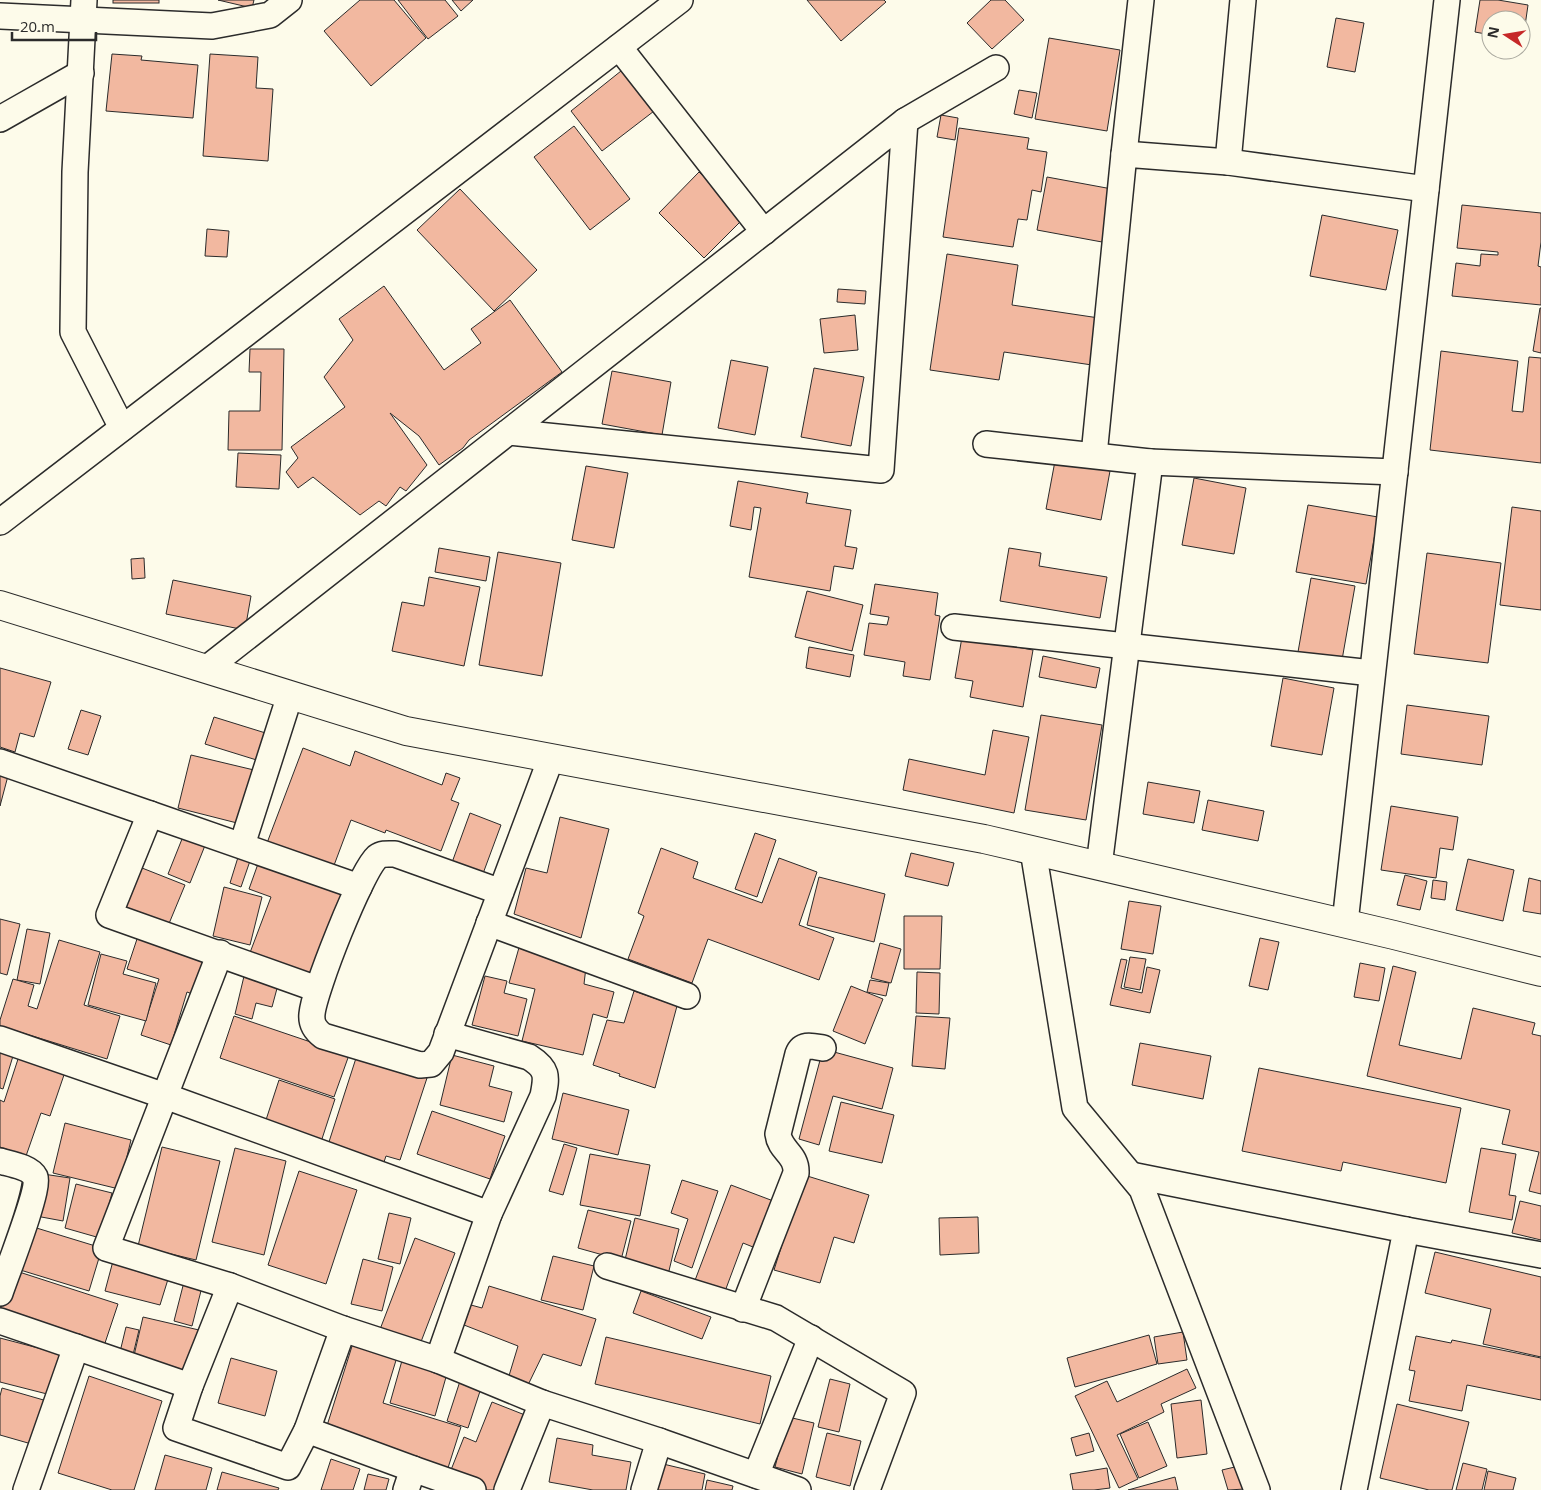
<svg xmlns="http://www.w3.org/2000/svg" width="1541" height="1490" viewBox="0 0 1541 1490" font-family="'Open Sans',sans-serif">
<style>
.building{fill:#f2b8a0;stroke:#2b2b2b}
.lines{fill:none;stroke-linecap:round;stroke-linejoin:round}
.minor-casing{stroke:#2b2b2b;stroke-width:28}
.tertiary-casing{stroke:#2b2b2b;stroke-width:30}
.minor{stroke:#fdfbea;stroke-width:25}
.tertiary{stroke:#fdfbea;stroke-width:28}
</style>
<rect width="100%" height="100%" fill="#fdfbea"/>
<!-- building -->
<g class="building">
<rect x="113" y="0" width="46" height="3"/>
<polygon points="218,0 254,0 252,8"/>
<polygon points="360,0 394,0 426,38 371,86 324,31"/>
<polygon points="398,0 445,0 458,16 428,39"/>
<polygon points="452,0 473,0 461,11"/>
<polygon points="807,0 884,0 886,2 841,41"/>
<polygon points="991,0 1005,0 1024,20 992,49 967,23"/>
<polygon points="1480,0 1498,0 1528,5 1523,40 1521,40 1521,20 1491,20 1491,35 1475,32"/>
<polygon points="1336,18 1364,23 1355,72 1327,67"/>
<polygon points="1049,38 1120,50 1107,131 1035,119"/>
<polygon points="112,54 142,56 141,60 198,65 193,118 106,111"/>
<polygon points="210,54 258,57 256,88 273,89 268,161 203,156"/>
<polygon points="626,67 658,108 602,151 571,111"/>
<polygon points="1019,90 1037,93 1032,118 1014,114"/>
<polygon points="941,115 958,118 955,140 937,137"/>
<polygon points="574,126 630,199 590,230 534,157"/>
<polygon points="959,128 1029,138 1027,149 1047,152 1041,192 1032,190 1027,220 1018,219 1013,247 943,237"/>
<polygon points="699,172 745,217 704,258 659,213"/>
<polygon points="1047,177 1112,189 1102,242 1037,230"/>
<polygon points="460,189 537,270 494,311 417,230"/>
<polygon points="1462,205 1541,213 1541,242 1538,266 1541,267 1541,305 1452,296 1456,263 1480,266 1481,254 1498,255 1498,252 1457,248"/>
<polygon points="1322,215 1398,230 1386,290 1310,276"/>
<polygon points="207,229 229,231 227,257 205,256"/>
<polygon points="947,254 1018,265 1012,305 1099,318 1092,365 1004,352 999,380 930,370"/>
<polygon points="384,286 444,370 481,343 471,329 510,300 562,372 469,440 463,448 439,465 419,436 390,413 427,465 406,491 400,487 386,506 379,501 360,515 313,477 298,488 286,472 298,458 291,447 345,407 324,377 353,340 339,319"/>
<polygon points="838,289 866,291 865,304 837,302"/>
<polygon points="1540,308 1541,308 1541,353 1533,351"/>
<polygon points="855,315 858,350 824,353 820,319"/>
<polygon points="250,349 284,349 282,450 228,450 229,411 260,411 261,372 249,372"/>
<polygon points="1441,351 1518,361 1512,411 1523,412 1529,357 1541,358 1541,463 1430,450"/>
<polygon points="731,360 768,367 755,435 718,428"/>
<polygon points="814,368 864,377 851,446 801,437"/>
<polygon points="612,371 671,382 662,435 602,424"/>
<polygon points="238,453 281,455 279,489 236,487"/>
<polygon points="1055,461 1110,471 1101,520 1046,509"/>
<polygon points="586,466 628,473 614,548 572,540"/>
<polygon points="1194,478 1246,488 1234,554 1182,545"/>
<polygon points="738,481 808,493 806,503 851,510 845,546 857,548 853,569 834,566 830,591 749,577 761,508 754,507 751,530 730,526"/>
<polygon points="1308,505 1378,517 1366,584 1296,572"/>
<polygon points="1512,507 1541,511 1541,610 1500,605"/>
<polygon points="439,548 490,557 486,581 435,572"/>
<polygon points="1009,548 1041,553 1039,566 1107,577 1100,618 1000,601"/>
<polygon points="498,552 561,563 542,676 479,665"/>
<polygon points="1427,553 1501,563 1488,663 1414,654"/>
<polygon points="144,558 145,578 132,579 131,559"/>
<polygon points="429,577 480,587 464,666 392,651 402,602 424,606"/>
<polygon points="1311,578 1355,586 1342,660 1298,652"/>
<polygon points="173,580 251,596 245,630 166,614"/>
<polygon points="875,584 938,593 935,615 940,616 930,680 903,676 905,662 864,655 869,623 887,625 889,617 870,614"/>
<polygon points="807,591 863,605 852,651 795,637"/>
<polygon points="962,637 1033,650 1023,707 970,697 973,681 955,678"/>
<polygon points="809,647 854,655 850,677 806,668"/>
<polygon points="1043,656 1100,668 1096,688 1039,677"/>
<polygon points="0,668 51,682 34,737 20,733 15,752 0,747"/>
<polygon points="1283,678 1334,688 1322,755 1271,746"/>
<polygon points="1407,705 1489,716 1482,765 1401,754"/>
<polygon points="81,710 101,716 88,755 68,749"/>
<polygon points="1041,715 1102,725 1086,820 1025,810"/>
<polygon points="214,717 272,735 263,762 205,744"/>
<polygon points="993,730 1029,737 1014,813 903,790 909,759 985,775"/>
<polygon points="303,748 350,766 355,751 442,785 446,773 460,778 451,800 459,803 441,851 386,830 385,833 351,820 333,868 267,843"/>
<polygon points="191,755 254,770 241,824 178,808"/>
<polygon points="0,770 9,772 0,806"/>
<polygon points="1148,782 1200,791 1194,823 1143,814"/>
<polygon points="1208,800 1264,811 1258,841 1202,830"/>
<polygon points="1391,806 1458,817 1453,850 1440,848 1436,878 1381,870"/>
<polygon points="470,813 501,825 481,879 450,868"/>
<polygon points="560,817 609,829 581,938 514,914 526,868 547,873"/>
<polygon points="755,833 776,840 757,897 735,889"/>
<polygon points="184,834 206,843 190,883 168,874"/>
<polygon points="661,848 698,862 693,878 762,903 779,858 817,872 799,925 834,938 819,980 708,939 692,983 628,959 644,916 638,913"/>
<polygon points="911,853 954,863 948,886 905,876"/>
<polygon points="239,854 251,858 241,887 230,883"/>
<polygon points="1468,859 1514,870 1503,921 1456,910"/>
<polygon points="259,861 347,893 315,982 248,958 271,897 249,889"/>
<polygon points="137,866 185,885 168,926 120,907"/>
<polygon points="1405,875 1427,881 1420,910 1397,905"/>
<polygon points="819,877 885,894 874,942 807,925"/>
<polygon points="1529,878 1541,881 1541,914 1523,911"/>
<polygon points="1433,880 1447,882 1445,900 1431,898"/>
<polygon points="224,887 262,897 250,945 213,936"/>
<polygon points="1129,901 1161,906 1153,954 1121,949"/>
<polygon points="904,916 942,916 940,969 904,969"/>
<polygon points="0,919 20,924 7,975 0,973"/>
<polygon points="27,929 50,933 40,984 17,980"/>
<polygon points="139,933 207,955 195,995 187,992 171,1045 141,1035 159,979 127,969"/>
<polygon points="1260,938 1279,942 1268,990 1249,986"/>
<polygon points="59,940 100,952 84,1005 120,1016 107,1059 0,1026 0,1020 13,979 34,985 28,1006 37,1009"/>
<polygon points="880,943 901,949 891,983 871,978"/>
<polygon points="520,944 586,967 584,984 614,992 607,1018 593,1014 583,1055 522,1041 535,989 509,983"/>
<polygon points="101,954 127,961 123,974 156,983 146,1021 88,1005"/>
<polygon points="1130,957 1146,959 1140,990 1124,987"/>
<polygon points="1121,959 1127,960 1121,988 1142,993 1147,967 1160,970 1150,1013 1110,1005"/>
<polygon points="1360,963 1385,968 1379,1001 1354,997"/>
<polygon points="1393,966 1416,972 1399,1045 1461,1059 1473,1008 1535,1023 1532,1034 1541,1036 1541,1194 1529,1191 1539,1152 1502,1144 1510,1110 1367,1076"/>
<polygon points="245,972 279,981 272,1007 256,1003 252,1019 235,1014"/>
<polygon points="917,972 940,973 939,1014 916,1013"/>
<polygon points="485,976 507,981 504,993 527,999 518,1036 472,1025"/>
<polygon points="870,980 889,983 886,996 867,992"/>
<polygon points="851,986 883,999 865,1044 833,1031"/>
<polygon points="634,991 677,1006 655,1088 619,1076 620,1074 593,1065 607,1020 624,1023"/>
<polygon points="234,1016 349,1055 334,1097 220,1058"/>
<polygon points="916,1016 950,1018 945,1069 912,1066"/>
<polygon points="1140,1043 1211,1056 1203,1099 1132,1085"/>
<polygon points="823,1049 893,1068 882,1109 833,1096 819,1145 799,1139"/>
<polygon points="0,1052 13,1056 3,1089 0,1088"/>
<polygon points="357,1055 427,1078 400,1160 386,1156 383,1165 327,1148"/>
<polygon points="452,1055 494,1066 489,1086 512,1092 504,1122 440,1105"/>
<polygon points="19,1056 65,1072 50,1116 41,1113 26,1156 0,1147 0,1100 4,1102"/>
<polygon points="1259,1068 1461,1108 1446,1183 1343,1162 1341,1171 1242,1151"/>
<polygon points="279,1080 335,1099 320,1145 264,1126"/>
<polygon points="563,1093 629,1110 618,1155 552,1139"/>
<polygon points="841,1102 894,1115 882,1163 829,1151"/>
<polygon points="432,1111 505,1136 490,1179 417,1154"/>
<polygon points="65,1123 131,1140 119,1189 53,1173"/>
<polygon points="564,1144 577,1148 563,1195 549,1191"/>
<polygon points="162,1147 220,1161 196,1260 138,1246"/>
<polygon points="235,1148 286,1161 264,1255 212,1242"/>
<polygon points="1481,1148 1516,1154 1509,1195 1516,1196 1512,1220 1469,1212"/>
<polygon points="590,1154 650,1165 640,1216 580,1205"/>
<polygon points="299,1171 357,1190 326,1284 268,1265"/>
<polygon points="43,1174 70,1178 63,1221 36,1216"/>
<polygon points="804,1175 869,1195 854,1243 834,1237 820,1283 774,1270"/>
<polygon points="682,1180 718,1191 692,1268 674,1261 688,1219 671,1213"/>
<polygon points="76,1184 112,1193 100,1238 65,1228"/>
<polygon points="731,1185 776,1202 758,1249 743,1243 724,1294 694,1283"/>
<polygon points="1520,1201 1541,1206 1541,1240 1512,1233"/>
<polygon points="588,1210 631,1221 621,1260 578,1248"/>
<polygon points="389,1213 411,1218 400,1264 378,1259"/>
<polygon points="978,1217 979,1253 940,1255 939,1218"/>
<polygon points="635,1218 679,1229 668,1275 624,1264"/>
<polygon points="30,1226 102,1248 89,1291 17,1269"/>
<polygon points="415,1238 455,1253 419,1347 379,1332"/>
<polygon points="1435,1252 1541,1277 1541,1357 1483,1344 1491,1309 1425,1293"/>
<polygon points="553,1256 594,1266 583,1310 541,1300"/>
<polygon points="363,1259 393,1267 382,1311 351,1304"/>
<polygon points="113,1261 169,1276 160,1305 105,1291"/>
<polygon points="13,1270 118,1304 103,1349 0,1311"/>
<polygon points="185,1278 203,1283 192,1326 174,1321"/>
<polygon points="489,1286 596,1319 581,1366 543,1354 528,1385 508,1379 518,1346 464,1325 471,1305 482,1308"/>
<polygon points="641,1291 711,1317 702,1339 633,1313"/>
<polygon points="143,1317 199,1330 187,1378 132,1364"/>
<polygon points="126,1327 139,1330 132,1359 119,1356"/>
<polygon points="1183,1332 1187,1360 1158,1364 1154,1337"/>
<polygon points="1149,1335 1157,1364 1075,1387 1067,1358"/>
<polygon points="1416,1336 1451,1343 1452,1340 1541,1358 1541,1400 1467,1385 1462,1411 1409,1401 1415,1371 1409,1370"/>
<polygon points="606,1337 771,1376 760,1424 595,1384"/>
<polygon points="0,1338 61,1354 51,1395 0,1382"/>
<polygon points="353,1343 397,1357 383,1403 461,1427 447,1471 325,1432"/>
<polygon points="403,1357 448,1370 435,1416 390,1403"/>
<polygon points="231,1358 277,1371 265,1416 218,1403"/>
<polygon points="1187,1369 1196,1388 1161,1404 1164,1412 1117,1435 1138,1479 1119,1488 1075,1396 1107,1381 1117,1402"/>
<polygon points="462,1375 483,1382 468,1428 447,1421"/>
<polygon points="89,1376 162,1401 134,1490 112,1490 58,1473"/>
<polygon points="830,1379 850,1384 839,1432 818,1427"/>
<polygon points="2,1388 47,1401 35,1445 0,1435 0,1396"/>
<polygon points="1201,1400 1207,1454 1177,1458 1171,1404"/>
<polygon points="492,1402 530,1417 495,1490 486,1490 449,1475 464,1437 476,1442"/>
<polygon points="1397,1404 1469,1422 1452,1490 1429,1490 1380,1478"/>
<polygon points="788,1417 814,1423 802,1474 775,1467"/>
<polygon points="1148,1422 1167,1466 1139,1478 1120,1434"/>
<polygon points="827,1433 861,1441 850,1486 816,1477"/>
<polygon points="1089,1433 1094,1451 1076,1456 1071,1438"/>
<polygon points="557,1438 593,1445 592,1455 631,1462 626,1490 593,1490 549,1482"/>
<polygon points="165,1455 212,1468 206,1490 155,1490"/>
<polygon points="331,1459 360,1469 353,1490 321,1490"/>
<polygon points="659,1463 705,1474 702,1490 652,1490"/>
<polygon points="1463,1463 1487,1469 1482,1490 1456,1490"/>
<polygon points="1239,1466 1245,1489 1228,1490 1222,1470"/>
<polygon points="1107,1468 1110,1488 1094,1490 1073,1490 1070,1474"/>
<polygon points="1488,1471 1516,1478 1513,1490 1484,1490"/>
<polygon points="222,1472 279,1488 278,1490 217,1490"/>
<polygon points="368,1474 389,1479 386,1490 364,1490"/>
<polygon points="1175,1477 1178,1490 1128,1490"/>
<polygon points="707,1480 733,1486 732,1490 705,1490"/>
</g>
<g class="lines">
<!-- minor casing -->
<g class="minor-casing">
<g id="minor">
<polyline points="84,0 75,172 73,332 122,428"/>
<polyline points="0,16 212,26 270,15 289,0"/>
<polyline points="619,47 764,232"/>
<polyline points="0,119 81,73"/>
<polyline points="905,121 996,68"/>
<polyline points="1124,154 1141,0"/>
<polyline points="1228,162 1243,0"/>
<polyline points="986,444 1150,462 1099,866"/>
<polyline points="1094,455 1124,154 1228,162 1426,189"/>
<polyline points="1150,462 1395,472"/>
<polyline points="0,522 680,0"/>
<polyline points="954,627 1372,673"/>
<polyline points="206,669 905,121 881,470 508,432"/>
<polyline points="0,762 150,814 109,915 317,989"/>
<polyline points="150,814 359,887"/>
<polyline points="242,845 290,695"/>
<polyline points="1033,850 1075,1108 1142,1189 1257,1490"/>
<path d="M 501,892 L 395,854 C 389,854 382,853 377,857 C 361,871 314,991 312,1014 C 311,1024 315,1030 323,1036 L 420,1065 L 431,1064 L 441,1052 L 551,758"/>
<polyline points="489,923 687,996"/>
<polyline points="1345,923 1447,0"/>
<polyline points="220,953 106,1248 230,1286 343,1329 438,1360"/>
<path d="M 447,1034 L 529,1057 C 548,1069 547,1076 543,1096 L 489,1214 L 438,1360 L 542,1403"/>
<polyline points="0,1039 165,1096 489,1214"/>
<path d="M 0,1161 C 10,1164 30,1167 35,1177 C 40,1189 6,1275 0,1293"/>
<polyline points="1131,1175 1406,1230 1354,1490"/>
<polyline points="1406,1230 1541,1255"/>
<polyline points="607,1266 776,1318 903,1393 867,1490"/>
<polyline points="230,1286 190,1386 176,1428 288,1467 307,1430 343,1329"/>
<path d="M 743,1309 L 796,1173 C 797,1154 780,1151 778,1134 L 798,1054 C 802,1043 812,1046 823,1048"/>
<polyline points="0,1321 190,1386"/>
<polyline points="307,1430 413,1469"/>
<polyline points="659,1441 798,1490"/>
<polyline points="756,1475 811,1338"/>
<polyline points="26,1490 76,1347"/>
<polyline points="406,1490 413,1469 473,1490"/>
<polyline points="507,1490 542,1403 659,1441 644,1490"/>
</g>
</g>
<!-- tertiary casing -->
<g class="tertiary-casing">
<polyline id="tertiary" points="0,605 406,731 984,839 1394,935 1541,972"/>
</g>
<!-- minor -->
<use href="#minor" class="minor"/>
<!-- tertiary -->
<use href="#tertiary" class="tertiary"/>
</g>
<!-- north arrow -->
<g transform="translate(1506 35) rotate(282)"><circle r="24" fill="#fdfbea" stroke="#a9a89e"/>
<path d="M0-4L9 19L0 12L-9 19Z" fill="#c62828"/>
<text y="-8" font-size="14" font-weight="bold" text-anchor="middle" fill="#2b2b2b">N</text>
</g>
<!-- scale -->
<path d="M12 32v8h84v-8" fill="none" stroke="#2b2b2b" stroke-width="2.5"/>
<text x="20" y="32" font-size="15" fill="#2b2b2b" stroke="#fdfbea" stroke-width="4" paint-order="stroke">20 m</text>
</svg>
